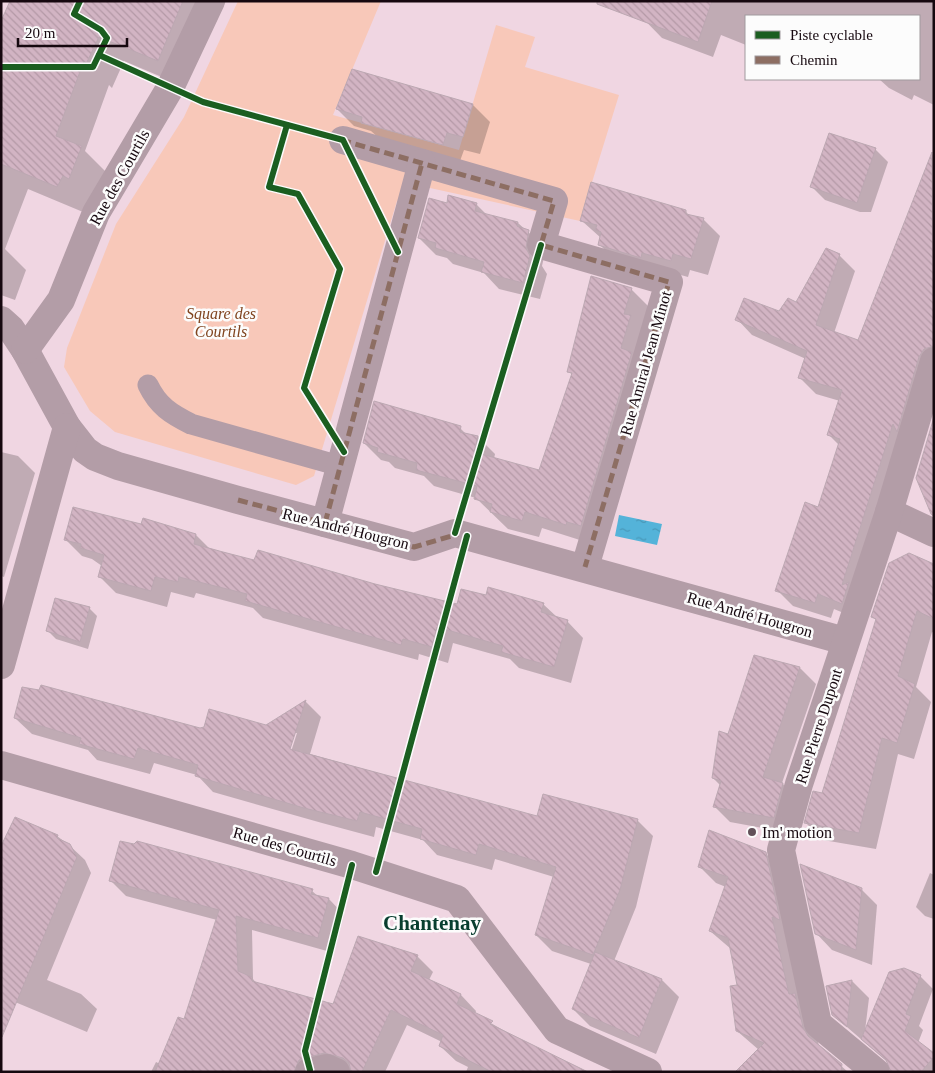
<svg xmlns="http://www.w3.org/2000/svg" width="935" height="1073" viewBox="0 0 935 1073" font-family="Georgia,serif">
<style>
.park{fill:#f8c8b9}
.water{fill:url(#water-ripples)}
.shadow{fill:#0003;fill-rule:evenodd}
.building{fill:url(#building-back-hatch);stroke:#bca8b2}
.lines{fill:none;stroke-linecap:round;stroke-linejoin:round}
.service{stroke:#b39da7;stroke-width:21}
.minor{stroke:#b39da7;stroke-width:28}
.quiet{stroke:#8d6e63;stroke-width:5;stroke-dasharray:10 5;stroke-linecap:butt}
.cycleway-casing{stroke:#fcfcfc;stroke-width:9}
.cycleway{stroke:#1b5e20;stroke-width:6}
.poi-dot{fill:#625059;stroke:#fcfcfc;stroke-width:2}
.labels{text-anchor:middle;stroke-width:5;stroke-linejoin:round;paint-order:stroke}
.street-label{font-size:16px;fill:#16080f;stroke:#fcfcfc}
.park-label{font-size:16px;font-style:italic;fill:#814520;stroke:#fcfcfc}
.poi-label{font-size:16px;fill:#16080f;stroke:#fcfcfc;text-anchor:start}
.district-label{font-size:21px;font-weight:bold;fill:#083e2f;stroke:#fcfcfc}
</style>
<defs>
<pattern id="water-ripples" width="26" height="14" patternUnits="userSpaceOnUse" patternTransform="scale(1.25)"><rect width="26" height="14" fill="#54b3d9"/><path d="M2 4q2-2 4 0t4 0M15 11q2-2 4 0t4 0" fill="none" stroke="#4898b9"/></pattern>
<pattern id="building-back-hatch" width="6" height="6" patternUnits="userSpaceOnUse" patternTransform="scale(1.25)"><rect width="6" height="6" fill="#d2b4c3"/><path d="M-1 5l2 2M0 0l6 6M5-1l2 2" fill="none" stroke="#b499a6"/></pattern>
</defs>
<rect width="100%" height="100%" fill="#f0d6e2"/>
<!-- park -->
<polygon class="park" points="238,1 381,1 333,115 459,150 496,25 535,37 525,67 619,95 580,221 430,188 397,201 314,476 296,485 115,432 90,411 64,367 67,348 116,224 184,117"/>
<!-- water -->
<polygon class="water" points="619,515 662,524 657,545 615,536"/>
<!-- shadow -->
<g class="shadow">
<polygon points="114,1 226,1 183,86 124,61 112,88 109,85 85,151 106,172 83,212 28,189 5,249 26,270 15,300 1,295 1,24"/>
<polygon points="626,1 934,1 934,105 914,95 912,100 889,88 879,79 919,79 919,16 746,16 746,45 721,35 713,57 662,38"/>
<polygon points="473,105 490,122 480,154 464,150 460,161 380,139 371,131 354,126 337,109"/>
<polygon points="875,149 888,162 871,212 860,212 825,200 812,187"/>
<polygon points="934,151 934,375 858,619 834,609 831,618 793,606 777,590 819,508 839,445 829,435 840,401 816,394 800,378 806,359 752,335 737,319 780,313 796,303 839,255 855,271 834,333 858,342"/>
<polygon points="449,197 477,205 488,216 518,223 546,248 542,266 547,274 540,299 499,289 484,273 453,264 447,258 436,255 419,238 447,205"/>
<polygon points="685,211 690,216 703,219 720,236 708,275 690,270 688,277 659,269 617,262 600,245 601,238 582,221"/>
<polygon points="631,289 648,306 583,541 542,528 539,537 508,529 476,498 434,486 424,476 395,468 389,462 381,460 364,443 460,428 467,435 478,437 495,454 494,459 540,471 572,375 569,371"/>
<polygon points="1,452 18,456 35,473 4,577 1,576"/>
<polygon points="142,526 196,535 211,550 222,554 457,606 487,596 543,604 558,618 567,621 583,638 571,683 519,668 510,659 453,643 448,663 419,654 418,660 263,618 253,608 196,593 194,598 171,592 167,607 116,593 99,576 102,566 92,559 82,556 65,539"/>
<polygon points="934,566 934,633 932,632 916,687 931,702 914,759 898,754 876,849 823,840 806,823 823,795 877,621 872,616"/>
<polygon points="89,608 97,616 88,649 56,639 47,630"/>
<polygon points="800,668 816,684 782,783 799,800 789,833 730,822 714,806 720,785 713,778 729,735"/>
<path d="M 305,701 L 321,717 L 310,754 L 538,818 L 637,820 L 653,836 L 636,907 L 614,961 L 662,980 L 679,997 L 656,1054 L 590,1026 L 573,1009 L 591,964 L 552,951 L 536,935 L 554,877 L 495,859 L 492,870 L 437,855 L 423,840 L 376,827 L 374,837 L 322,823 L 213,792 L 197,775 L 154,763 L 150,774 L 97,760 L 88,750 L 32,734 L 15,718 L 200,729 L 267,726 ZM 294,733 L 297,733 L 290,755 L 287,755 Z"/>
<polygon points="57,836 69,845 85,860 91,873 47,980 81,994 97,1009 87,1032 3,997 1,1000 1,921 16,885"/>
<polygon points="765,853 782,870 819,1046 848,1072 737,1072 759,1050 737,1031 739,986 731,949 710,931 726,887 716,883 700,867"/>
<polygon points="930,873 934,875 934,919 925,916 916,907"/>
<polygon points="110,880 312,891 319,897 329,899 344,915 334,953 252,930 253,979 257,984 334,1006 417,956 433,972 429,980 461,995 476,1011 475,1014 577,1072 466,1072 468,1067 456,1061 440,1046 442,1042 407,1025 385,1072 353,1072 341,1068 324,1072 151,1072 156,1062 160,1064 184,1021 217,920 126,896"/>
<polygon points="861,889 877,905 872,965 832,950 816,933"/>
<polygon points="920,976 933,989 919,1026 923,1030 918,1043 934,1054 934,1072 892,1072 891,1065 833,1015 827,987 852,981 869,998 865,1031"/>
</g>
<!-- building -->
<g class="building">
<polygon points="10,1 183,1 158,61 99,37 86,64 84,61 56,136 82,146 69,179 63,176 57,187 1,164 1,21"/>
<polygon points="597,1 712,1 698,42 597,4"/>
<polygon points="352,69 473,104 463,137 447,133 443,145 361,123 362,117 336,109"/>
<polygon points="829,133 876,148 857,203 810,187"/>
<polygon points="932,152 934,346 924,349 919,357 897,432 893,424 842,585 849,582 842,604 818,594 815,603 775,591 805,502 818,507 840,439 827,435 842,390 798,378 807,351 735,320 744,298 779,311 788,298 796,302 826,248 840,254 816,325 858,340"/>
<polygon points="591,182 686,210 686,214 704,218 691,259 673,254 671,261 642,253 641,258 598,245 601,232 595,230 597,225 580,221"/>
<polygon points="448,195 477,203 475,211 518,222 517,226 529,230 526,248 530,256 523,283 481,272 484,262 435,248 436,243 418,238 429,198 447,203"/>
<polygon points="591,276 632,288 624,314 631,315 621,348 632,352 581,526 567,522 566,525 525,512 522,521 490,512 492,504 474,499 477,486 416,470 417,463 377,452 378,448 363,443 374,401 461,426 460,432 478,436 474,452 539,470 572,373 567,372"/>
<polygon points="934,417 934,516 931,514 916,478"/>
<polygon points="73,507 141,524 143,518 196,534 194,544 223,552 254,560 258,550 375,584 457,604 461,589 486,595 488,587 544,603 541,612 568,620 554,667 501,652 503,646 437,627 432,647 403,639 401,645 245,601 247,594 179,577 178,582 155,577 151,591 98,577 104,555 80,548 81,544 64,540"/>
<polygon points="909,553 934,564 934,619 917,611 898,676 915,684 897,743 882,738 859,833 804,823 813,791 822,793 876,619 871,617 889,563"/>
<polygon points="55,598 90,607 80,642 46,631"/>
<polygon points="754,655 800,667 763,777 783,783 774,818 713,807 721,781 712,778 719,731 728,734"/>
<polygon points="41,685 200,728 204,727 209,709 266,725 306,700 290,749 537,816 543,794 638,819 620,890 593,955 535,935 556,867 479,844 476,855 420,839 422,829 360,812 357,821 304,808 195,776 198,765 138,748 134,759 79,744 81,738 14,718 22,687 39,690"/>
<polygon points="15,817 58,835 57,838 70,844 77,857 2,1037 1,846"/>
<polygon points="709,830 766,852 780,920 772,917 789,994 795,993 803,1027 808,1036 842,1064 841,1072 735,1072 764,1043 736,1031 730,986 737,985 728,938 709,931 728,877 698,867"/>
<polygon points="120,841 134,844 137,841 313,889 311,894 329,898 318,938 236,916 238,971 252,977 252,981 333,1004 358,936 418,955 411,971 461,994 457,1004 493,1021 490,1024 588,1072 492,1072 439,1046 443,1035 391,1010 362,1072 351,1072 349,1063 343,1058 324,1053 299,1060 294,1072 155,1072 178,1017 184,1019 219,910 109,881"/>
<polygon points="800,864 862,888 856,950 815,934"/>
<polygon points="595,952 662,979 639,1038 572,1009"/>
<polygon points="904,968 921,975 906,1014 911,1016 905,1031 934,1053 934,1057 921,1072 891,1072 886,1060 861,1039 889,972"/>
<polygon points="852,980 847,1027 832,1015 826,986"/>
</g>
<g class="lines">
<!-- service -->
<path class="service" d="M 148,385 C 158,406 171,414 191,424 L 340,466"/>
<!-- minor -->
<g class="minor">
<polyline points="343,140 554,201 541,245 669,282 585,567"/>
<polyline points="1,320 11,329 25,350 67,427 85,450 95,457 118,466 238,500 414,547 455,533 845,641"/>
<polyline points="25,350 61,300 96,213 170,88 211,1"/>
<polyline points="889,512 934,533"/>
<polyline points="325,523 422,163"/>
<polyline points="1,665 67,427"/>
<polyline points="1,765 352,865 457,899 557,1030 648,1072"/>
<polyline points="309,1072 327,1068 336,1072"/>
<polyline points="876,1072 818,1024 781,850 799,784 889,512 934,361"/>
</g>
<!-- quiet -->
<g class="quiet">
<polyline points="341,140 554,201 541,245 669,282 585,567"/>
<polyline points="238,500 414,547 458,534"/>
<polyline points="325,523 422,163"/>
</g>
<!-- cycleway casing -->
<g class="cycleway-casing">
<g id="cycleway">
<polyline points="99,55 203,102 343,140 398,252"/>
<polyline points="1,67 93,67 107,38 101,30 74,14 80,1"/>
<polyline points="287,125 269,187 298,194 340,269 304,388 344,452"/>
<polyline points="455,533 541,245"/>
<polyline points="376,872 467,536"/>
<polyline points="310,1070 305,1051 352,865"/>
</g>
</g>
<!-- cycleway -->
<use href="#cycleway" class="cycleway"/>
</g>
<!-- markers -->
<circle class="poi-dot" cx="752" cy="832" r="5"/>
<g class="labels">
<!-- street labels -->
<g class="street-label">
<text transform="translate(119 177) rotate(-61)" y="6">Rue des Courtils</text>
<text transform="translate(645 363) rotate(-74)" y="6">Rue Amiral Jean Minot</text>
<text transform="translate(346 528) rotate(14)" y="6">Rue André Hougron</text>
<text transform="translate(750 614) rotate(16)" y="6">Rue André Hougron</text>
<text transform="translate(818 726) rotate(-72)" y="6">Rue Pierre Dupont</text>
<text transform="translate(285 846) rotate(16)" y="6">Rue des Courtils</text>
</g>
<!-- park labels -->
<g class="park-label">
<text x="221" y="319">Square des<tspan x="221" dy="18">Courtils</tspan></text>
</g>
<!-- poi labels -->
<g class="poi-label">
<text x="762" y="838">Im' motion</text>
</g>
<!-- district labels -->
<g class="district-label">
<text x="432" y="930">Chantenay</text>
</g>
</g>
<!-- border -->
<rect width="935" height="1073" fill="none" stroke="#16080f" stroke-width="5"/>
<!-- legend -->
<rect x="745" y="15" width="175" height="65" fill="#fcfcfc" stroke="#a09a9d"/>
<rect x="755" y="31" width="25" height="8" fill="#1b5e20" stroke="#a09a9d"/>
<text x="790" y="40" font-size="15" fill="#16080f">Piste cyclable</text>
<rect x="755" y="56" width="25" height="8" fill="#8d6e63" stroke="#a09a9d"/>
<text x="790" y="65" font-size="15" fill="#16080f">Chemin</text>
<!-- scale -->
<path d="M18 38v8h109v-8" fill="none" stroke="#16080f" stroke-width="2.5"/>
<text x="25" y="38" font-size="15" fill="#16080f" stroke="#fcfcfc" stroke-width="4" paint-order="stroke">20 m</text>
</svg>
